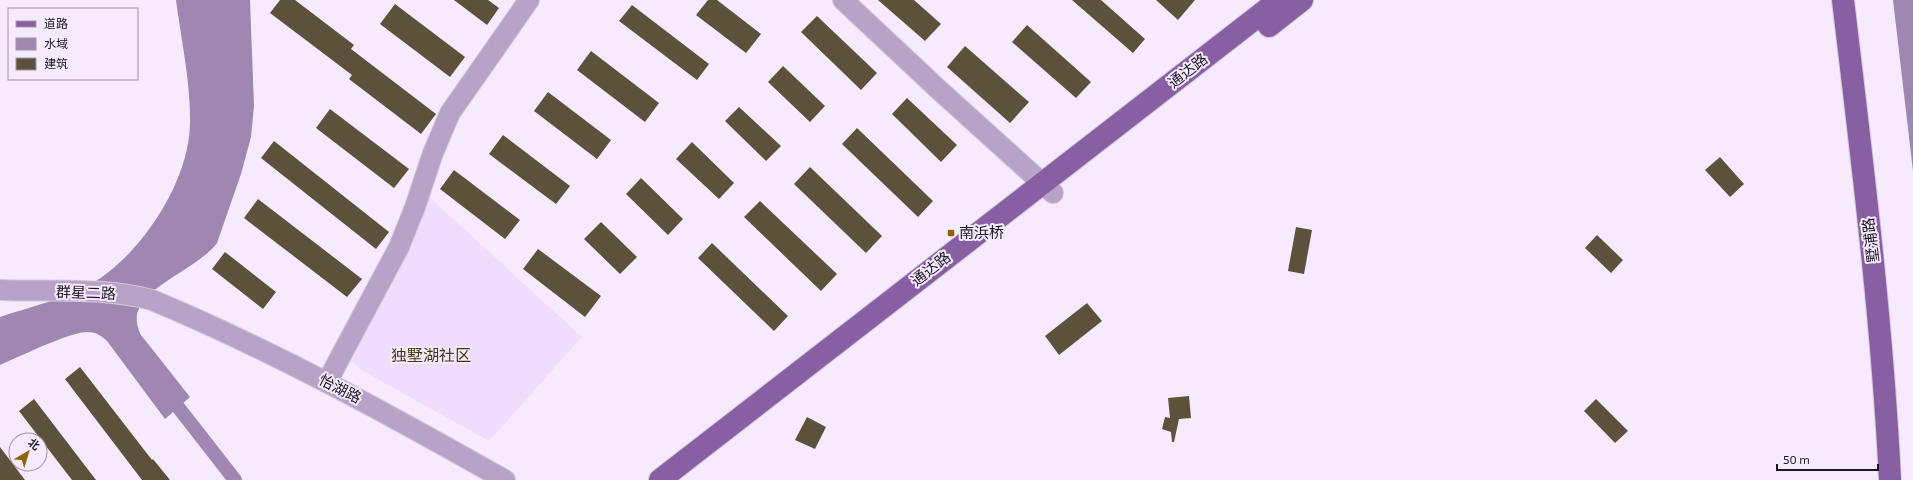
<svg xmlns="http://www.w3.org/2000/svg" width="1913" height="480" viewBox="0 0 1913 480" font-family="'Exo 2','Noto Sans SC',sans-serif">
<style>
.built{fill:#f0ddfd}
.water{fill:#a087b2}
.lines{fill:none;stroke-linecap:round;stroke-linejoin:round}
.canal{stroke:#a087b2;stroke-width:14}
.building{fill:#5c513b}
.minor-casing{stroke:#d3c8da;stroke-width:22}
.major-casing{stroke:#d3c8da;stroke-width:24}
.minor{stroke:#b8a2c7;stroke-width:20}
.major{stroke:#885fa2;stroke-width:22}
.poi-dot{fill:#896603;stroke:#f6eafe;stroke-width:1.5}
.labels{text-anchor:middle;stroke-width:4;stroke-linejoin:round;paint-order:stroke}
.street-label{font-size:15px;fill:#1b161f;stroke:#f6eafe}
.poi-label{font-size:15px;fill:#1b161f;stroke:#f6eafe;text-anchor:start}
.neighbourhood-label{font-size:16px;fill:#47360e;stroke:#f6eafe}
</style>
<rect width="100%" height="100%" fill="#f6eafe"/>
<!-- built -->
<polygon class="built" points="427,195 582,337 489,441 363,371 351,361 419,225"/>
<!-- water -->
<g class="water">
<path d="M 176,0 L 250,0 L 254,106 L 251,137 L 241,174 L 217,243 C 198,268 148,284 138,311 C 135,318 138,330 141,335 L 190,397 L 165,419 L 107,341 C 102,336 96,332 88,332 C 71,331 19,357 0,365 L 0,317 C 27,308 67,298 91,284 C 141,255 189,182 190,124 C 191,84 181,39 176,0 Z"/>
<polygon points="1893,0 1913,0 1913,171"/>
</g>
<g class="lines">
<!-- canal -->
<polyline class="canal" points="178,407 235,480"/>
</g>
<!-- building -->
<g class="building">
<polygon points="280,0 295,0 354,45 351,49 436,114 421,134 349,79 352,75 270,13"/>
<polygon points="454,0 488,0 499,8 487,25"/>
<polygon points="708,0 717,0 761,34 746,53 696,15"/>
<polygon points="878,0 914,0 941,24 925,41"/>
<polygon points="1072,0 1101,0 1145,39 1133,53"/>
<polygon points="1156,0 1195,0 1178,20"/>
<polygon points="395,4 465,57 450,77 380,24"/>
<polygon points="632,5 709,64 697,80 619,21"/>
<polygon points="817,16 877,73 861,90 801,32"/>
<polygon points="1027,25 1091,82 1076,98 1012,42"/>
<polygon points="965,46 1029,102 1010,123 947,67"/>
<polygon points="591,51 659,103 645,122 577,70"/>
<polygon points="783,66 825,106 810,122 768,82"/>
<polygon points="548,92 611,140 597,159 534,111"/>
<polygon points="907,98 957,145 941,162 892,114"/>
<polygon points="739,107 781,146 766,161 725,121"/>
<polygon points="330,109 409,169 394,188 316,128"/>
<polygon points="857,128 933,201 918,217 842,144"/>
<polygon points="503,135 570,186 556,204 489,154"/>
<polygon points="274,141 389,232 376,249 261,158"/>
<polygon points="692,142 734,183 719,199 676,159"/>
<polygon points="1720,157 1744,184 1730,197 1705,170"/>
<polygon points="810,167 882,236 866,253 794,184"/>
<polygon points="454,170 520,220 505,239 440,189"/>
<polygon points="641,178 683,219 668,235 626,194"/>
<polygon points="258,199 362,279 347,297 244,218"/>
<polygon points="760,201 837,274 821,291 744,217"/>
<polygon points="601,222 637,257 620,274 584,239"/>
<polygon points="1296,227 1312,230 1304,274 1288,271"/>
<polygon points="1597,235 1623,260 1611,273 1585,248"/>
<polygon points="712,243 788,316 774,331 698,258"/>
<polygon points="538,249 601,296 585,317 523,269"/>
<polygon points="225,252 276,292 263,309 212,269"/>
<polygon points="1087,303 1102,321 1059,355 1045,336"/>
<polygon points="80,367 152,460 153,459 170,480 142,480 65,379"/>
<polygon points="1189,396 1191,418 1179,419 1174,442 1172,442 1171,432 1162,429 1165,417 1170,418 1168,398"/>
<polygon points="34,399 96,480 72,480 19,411"/>
<polygon points="1596,399 1628,431 1615,443 1584,411"/>
<polygon points="807,417 826,427 815,449 795,440"/>
<polygon points="0,447 25,480 0,480"/>
</g>
<g class="lines">
<!-- minor casing -->
<g class="minor-casing">
<g id="minor">
<polyline points="843,0 938,89 1053,193"/>
<path d="M 0,290 C 49,292 105,287 152,300 C 274,351 390,415 505,480"/>
<polyline points="327,382 399,247 415,207 433,153 450,113 529,0"/>
</g>
</g>
<!-- major casing -->
<g class="major-casing">
<g id="major">
<path d="M 1843,0 C 1862,160 1882,319 1890,480"/>
<polyline points="1269,26 1302,0"/>
<polyline points="660,480 1279,0"/>
</g>
</g>
<!-- minor -->
<use href="#minor" class="minor"/>
<!-- major -->
<use href="#major" class="major"/>
</g>
<!-- markers -->
<rect class="poi-dot" x="947" y="229" width="8" height="8" rx="2"/>
<g class="labels">
<!-- street labels -->
<g class="street-label">
<text transform="translate(1188 71) rotate(-38)" y="5">通达路</text>
<text transform="translate(1871 240) rotate(-97)" y="5">墅浦路</text>
<text transform="translate(931 269) rotate(-38)" y="5">通达路</text>
<text transform="translate(86 293) rotate(2)" y="5">群星二路</text>
<text transform="translate(340 389) rotate(27)" y="5">怡湖路</text>
</g>
<!-- poi labels -->
<g class="poi-label">
<text x="959" y="238">南浜桥</text>
</g>
<!-- neighbourhood labels -->
<g class="neighbourhood-label">
<text x="431" y="361">独墅湖社区</text>
</g>
</g>
<!-- legend -->
<rect x="8" y="8" width="130" height="72" fill="#f6eafe" stroke="#9e95a5"/>
<rect x="16" y="21" width="20" height="6" fill="#885fa2" stroke="#9e95a5"/>
<text x="44" y="28" font-size="12" fill="#1b161f">道路</text>
<rect x="16" y="38" width="20" height="12" fill="#a087b2" stroke="#9e95a5"/>
<text x="44" y="48" font-size="12" fill="#1b161f">水域</text>
<rect x="16" y="58" width="20" height="12" fill="#5c513b" stroke="#9e95a5"/>
<text x="44" y="68" font-size="12" fill="#1b161f">建筑</text>
<!-- north arrow -->
<g transform="translate(28 452) rotate(38)"><circle r="19" fill="#f6eafe" stroke="#9e95a5"/>
<path d="M0-3L7 15L0 10L-7 15Z" fill="#896603"/>
<text y="-6" font-size="11" font-weight="bold" text-anchor="middle" fill="#1b161f">北</text>
</g>
<!-- scale -->
<path d="M1777 464v6h101v-6" fill="none" stroke="#1b161f" stroke-width="2"/>
<text x="1783" y="464" font-size="12" fill="#1b161f" stroke="#f6eafe" stroke-width="3" paint-order="stroke">50 m</text>
</svg>
